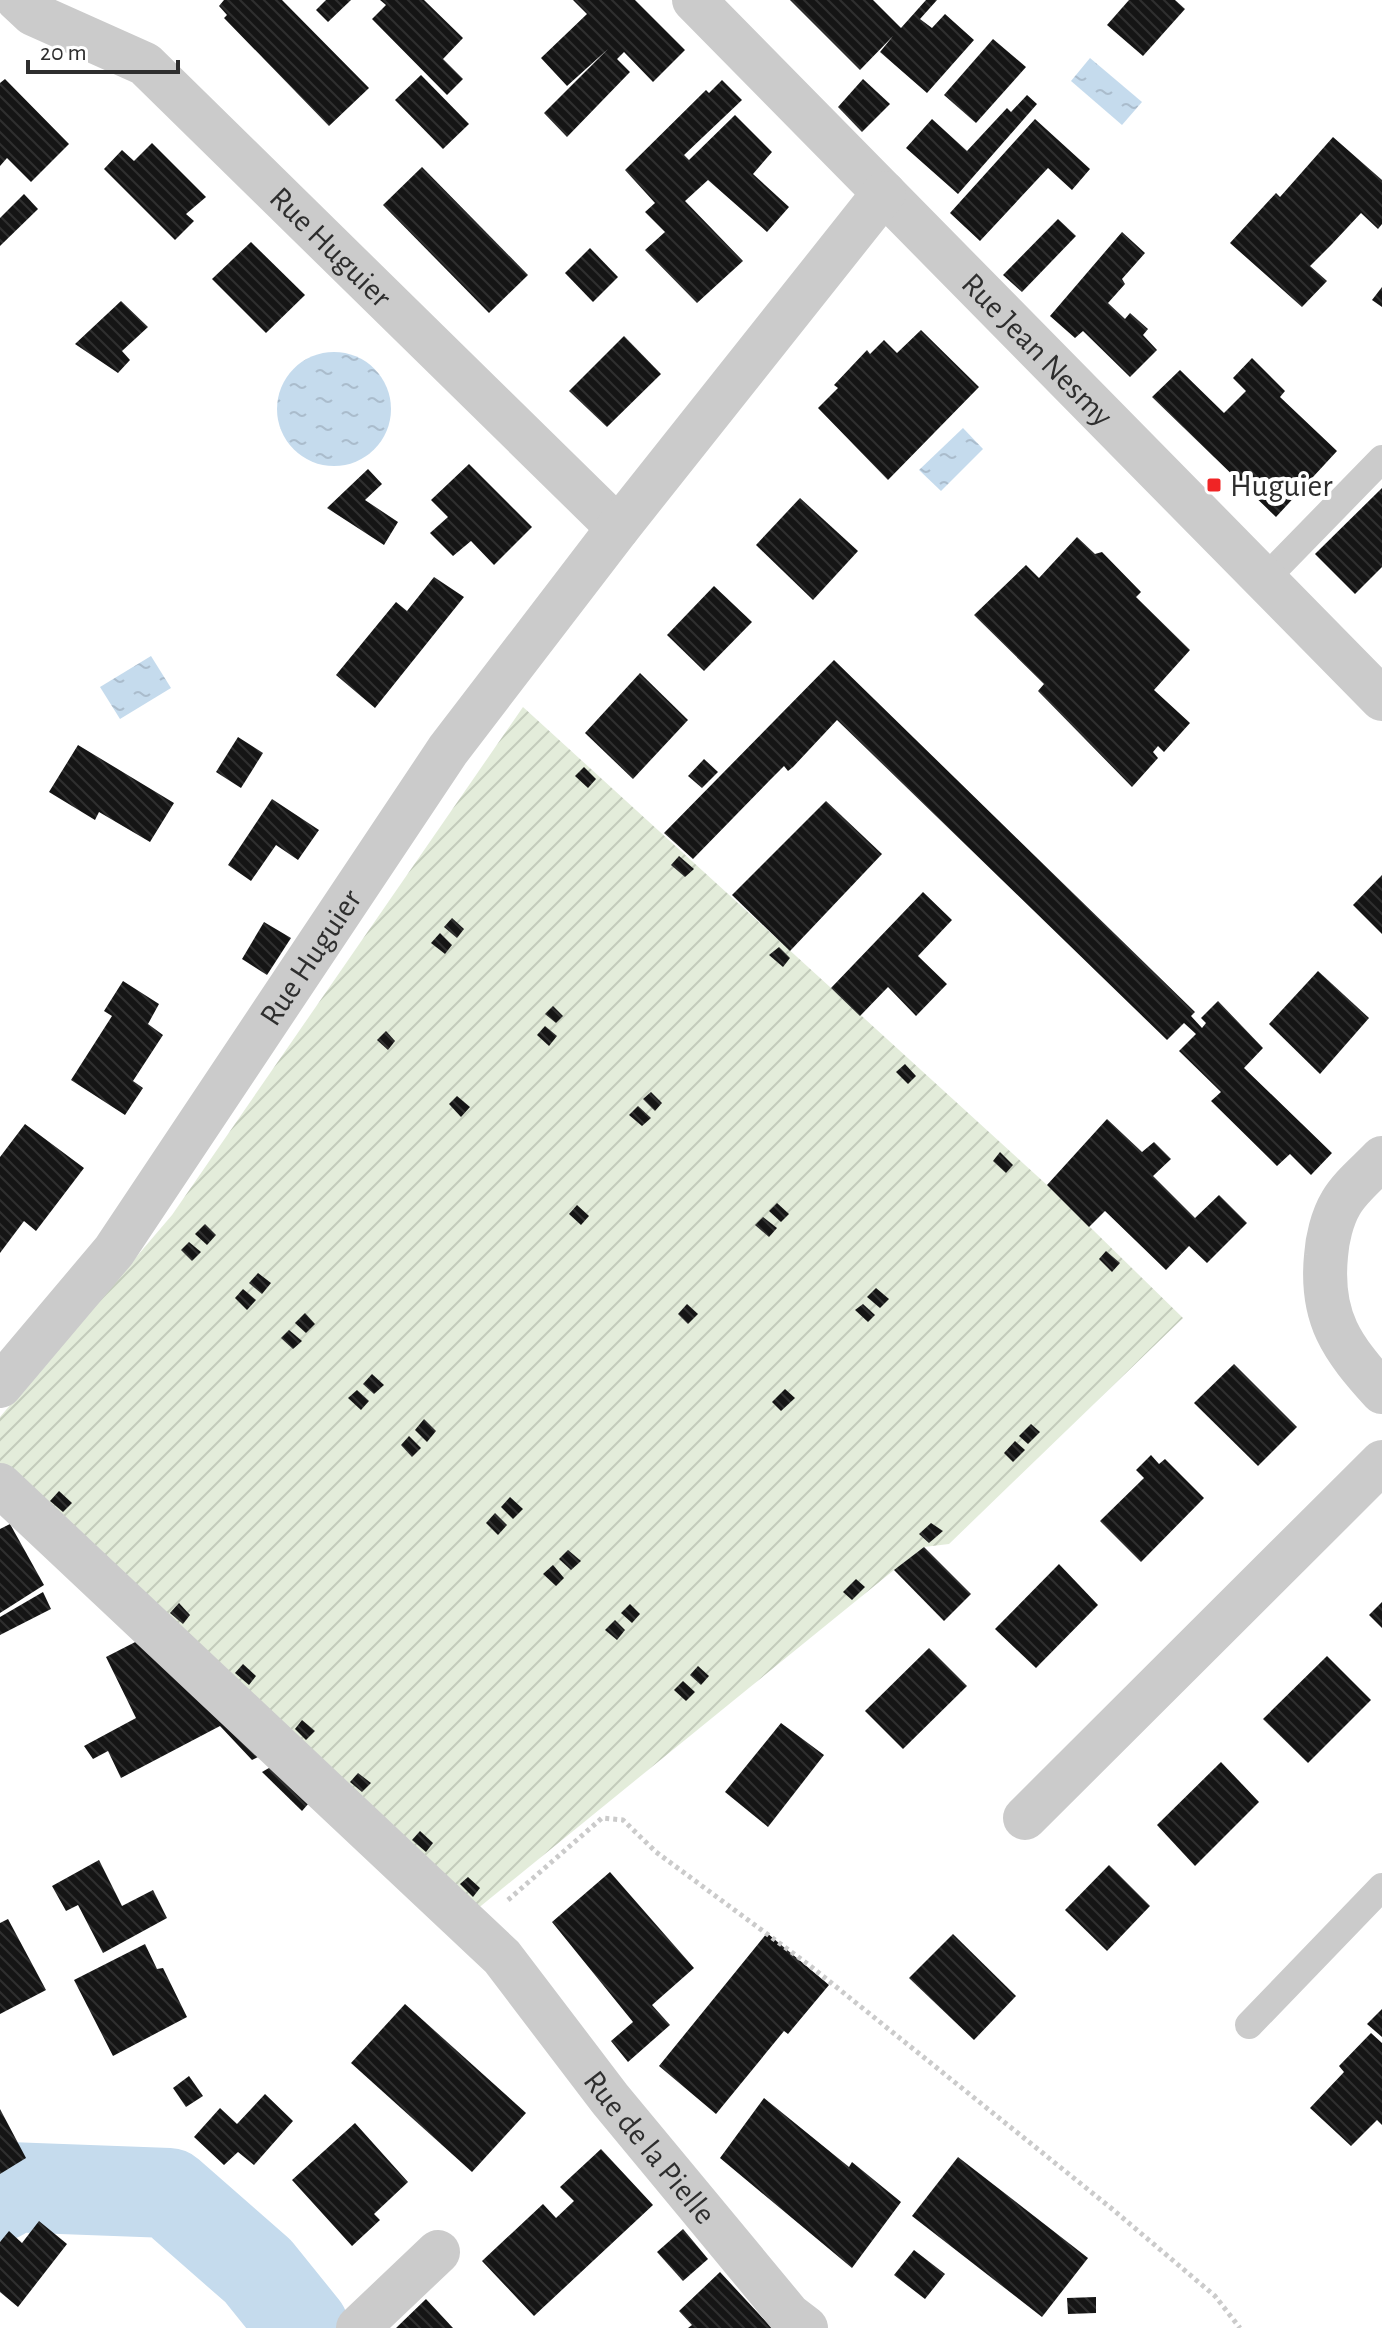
<svg xmlns="http://www.w3.org/2000/svg" width="1382" height="2328" viewBox="0 0 1382 2328" font-family="'Alegreya Sans',sans-serif">
<style>
.garden{fill:url(#garden-furrows)}
.water{fill:url(#water-ripples)}
.lines{fill:none;stroke-linecap:round;stroke-linejoin:round}
.river{stroke:#c5dbed;stroke-width:90}
.building{fill:url(#building-back-hatch)}
.path{stroke:#cbcbcb;stroke-width:5;stroke-dasharray:4 4;stroke-linecap:butt}
.lane{stroke:#cbcbcb;stroke-width:28}
.street{stroke:#cbcbcb;stroke-width:44}
.poi-dot{fill:#f02425;stroke:#fff;stroke-width:3}
.labels{text-anchor:middle;stroke-width:8;stroke-linejoin:round;paint-order:stroke}
.street-label{font-size:32px;fill:#2e2e2e;stroke:#fff}
.poi-label{font-size:32px;fill:#2e2e2e;stroke:#fff;text-anchor:start}
</style>
<defs>
<pattern id="garden-furrows" width="10" height="10" patternUnits="userSpaceOnUse" patternTransform="scale(2)"><rect width="10" height="10" fill="#e3ecda"/><path d="M-1 1l2-2M0 10L10 0M9 11l2-2" fill="none" stroke="#c3cbbb"/></pattern>
<pattern id="water-ripples" width="26" height="14" patternUnits="userSpaceOnUse" patternTransform="scale(2)"><rect width="26" height="14" fill="#c5dbed"/><path d="M2 4q2-2 4 0t4 0M15 11q2-2 4 0t4 0" fill="none" stroke="#aabccc"/></pattern>
<pattern id="building-back-hatch" width="6" height="6" patternUnits="userSpaceOnUse" patternTransform="scale(2)"><rect width="6" height="6" fill="#151515"/><path d="M-1 5l2 2M0 0l6 6M5-1l2 2" fill="none" stroke="#2f2f2f"/></pattern>
</defs>
<rect width="100%" height="100%" fill="#fff"/>
<!-- garden -->
<polygon class="garden" points="523,707 1047,1185 1183,1318 949,1544 924,1547 894,1570 471,1914 0,1467 0,1417 172,1215"/>
<!-- water -->
<g class="water">
<polygon points="1090,58 1142,102 1122,125 1071,81"/>
<circle cx="334" cy="409" r="57"/>
<polygon points="963,428 983,449 941,491 919,470"/>
<polygon points="151,656 171,688 120,719 100,687"/>
</g>
<g class="lines">
<!-- river -->
<polyline class="river" points="0,2196 8,2187 169,2193 258,2271 304,2328"/>
</g>
<!-- building -->
<g class="building">
<polygon points="224,0 282,0 369,88 329,126 224,18 227,15 219,6"/>
<polygon points="326,0 351,0 328,22 316,10"/>
<polygon points="380,0 424,0 463,38 443,59 463,79 447,95 372,19 386,5"/>
<polygon points="573,0 635,0 685,50 653,82 624,52 617,59 630,72 567,137 544,113 608,49 567,86 541,58 587,14"/>
<polygon points="790,0 873,0 901,28 926,0 937,0 920,19 932,28 945,14 974,40 927,93 880,52 893,36 860,70"/>
<polygon points="1129,0 1175,0 1185,9 1143,56 1107,25"/>
<polygon points="993,39 1026,67 976,123 944,95"/>
<polygon points="421,75 469,124 443,149 395,100"/>
<polygon points="5,79 69,144 31,182 7,158 0,166 0,83"/>
<polygon points="863,79 890,104 862,132 838,107"/>
<polygon points="722,80 742,100 684,155 689,160 735,115 772,152 753,174 789,207 767,232 708,180 685,201 743,261 697,303 645,250 665,232 645,212 655,203 625,170 706,90 709,93"/>
<polygon points="1027,95 1037,104 958,194 906,148 932,119 967,151 1007,108 1011,112"/>
<polygon points="1035,119 1090,169 1072,190 1048,168 980,241 950,213"/>
<polygon points="1333,137 1382,180 1382,224 1378,229 1361,213 1332,244 1310,266 1327,281 1302,307 1230,243 1276,193 1280,197"/>
<polygon points="152,143 206,197 186,214 194,221 175,240 104,169 122,150 134,161"/>
<polygon points="422,167 528,275 489,313 383,205"/>
<polygon points="24,194 38,209 0,246 0,218"/>
<polygon points="1058,219 1076,236 1022,292 1003,275"/>
<polygon points="1122,232 1145,253 1122,279 1125,284 1108,303 1125,319 1130,313 1148,329 1143,335 1157,350 1130,377 1083,331 1075,338 1050,316"/>
<polygon points="251,242 305,295 266,333 212,279"/>
<polygon points="590,248 618,277 593,302 565,273"/>
<polygon points="1382,287 1382,307 1372,300"/>
<polygon points="121,301 148,327 122,351 130,360 118,373 75,344"/>
<polygon points="921,330 979,387 888,480 818,408 838,388 834,385 867,350 870,354 884,340 897,353"/>
<polygon points="624,336 661,374 607,427 569,391"/>
<polygon points="1252,358 1285,391 1280,397 1337,451 1276,517 1152,397 1180,370 1224,413 1246,391 1233,378"/>
<polygon points="469,464 532,527 494,565 471,541 453,556 430,533 448,517 431,500"/>
<polygon points="368,469 382,484 365,500 398,522 384,545 327,508"/>
<polygon points="1382,488 1382,567 1355,594 1315,554"/>
<polygon points="800,498 858,551 813,600 756,545"/>
<polygon points="1077,537 1095,554 1102,552 1141,592 1136,597 1190,650 1154,690 1190,723 1164,752 1158,746 1153,752 1158,758 1132,787 1038,691 1044,684 974,615 1026,565 1039,578"/>
<polygon points="434,577 464,597 375,708 336,675 396,602 407,611"/>
<polygon points="714,586 752,622 704,671 667,635"/>
<polygon points="834,660 1195,1012 1191,1016 1202,1028 1206,1023 1201,1018 1218,1001 1263,1048 1244,1068 1332,1153 1311,1175 1290,1154 1277,1166 1211,1101 1221,1092 1179,1051 1196,1034 1184,1023 1167,1040 837,720 793,767 788,771 784,766 771,779 693,859 664,833"/>
<polygon points="640,673 688,720 633,779 585,733"/>
<polygon points="238,737 263,753 241,788 216,772"/>
<polygon points="78,745 174,803 150,842 99,812 95,820 49,792"/>
<polygon points="704,759 718,772 702,788 688,776"/>
<polygon points="584,767 596,779 588,788 575,776"/>
<polygon points="272,799 319,830 298,860 276,845 251,881 228,865"/>
<polygon points="826,801 882,854 790,951 732,895"/>
<polygon points="679,856 694,869 685,877 671,865"/>
<polygon points="1382,875 1382,934 1353,905"/>
<polygon points="923,892 952,920 918,956 947,984 916,1016 888,987 860,1016 831,988"/>
<polygon points="452,918 464,929 457,938 444,927"/>
<polygon points="264,922 291,938 267,975 242,959"/>
<polygon points="440,933 452,945 445,954 431,943"/>
<polygon points="779,947 790,958 783,967 769,955"/>
<polygon points="1318,971 1369,1018 1320,1074 1269,1024"/>
<polygon points="123,981 159,1004 148,1024 163,1035 133,1081 143,1088 125,1115 71,1080 112,1016 104,1011"/>
<polygon points="553,1006 563,1016 556,1023 545,1014"/>
<polygon points="545,1026 557,1036 549,1046 537,1035"/>
<polygon points="386,1031 395,1041 388,1050 377,1040"/>
<polygon points="905,1064 916,1076 908,1084 896,1072"/>
<polygon points="651,1092 662,1103 655,1111 643,1099"/>
<polygon points="457,1096 470,1107 461,1117 449,1104"/>
<polygon points="638,1106 651,1118 642,1126 629,1115"/>
<polygon points="1107,1119 1142,1152 1154,1142 1171,1159 1153,1176 1195,1218 1219,1195 1247,1223 1207,1263 1189,1246 1166,1270 1105,1211 1089,1227 1047,1185"/>
<polygon points="25,1124 84,1168 36,1231 24,1221 0,1253 0,1157"/>
<polygon points="1000,1152 1013,1165 1006,1173 993,1161"/>
<polygon points="777,1203 789,1214 781,1222 769,1211"/>
<polygon points="577,1205 589,1216 581,1225 569,1214"/>
<polygon points="763,1217 777,1228 769,1237 755,1225"/>
<polygon points="205,1224 216,1235 207,1245 195,1234"/>
<polygon points="189,1242 201,1252 192,1261 181,1250"/>
<polygon points="1106,1251 1120,1263 1112,1272 1099,1259"/>
<polygon points="258,1273 271,1283 262,1294 249,1283"/>
<polygon points="876,1288 889,1299 880,1308 867,1297"/>
<polygon points="243,1289 256,1300 247,1310 235,1298"/>
<polygon points="687,1304 698,1314 688,1324 678,1314"/>
<polygon points="863,1304 875,1315 868,1322 855,1310"/>
<polygon points="305,1313 315,1324 306,1333 295,1323"/>
<polygon points="289,1330 302,1341 293,1349 281,1338"/>
<polygon points="1234,1364 1297,1427 1258,1466 1194,1403"/>
<polygon points="372,1374 384,1385 374,1394 363,1384"/>
<polygon points="785,1389 795,1398 781,1411 772,1402"/>
<polygon points="357,1390 369,1401 361,1410 348,1398"/>
<polygon points="424,1419 436,1431 427,1442 415,1430"/>
<polygon points="1031,1424 1040,1432 1028,1444 1019,1436"/>
<polygon points="409,1436 421,1448 412,1457 401,1445"/>
<polygon points="1015,1441 1025,1450 1013,1462 1004,1453"/>
<polygon points="1151,1455 1159,1464 1165,1459 1204,1498 1141,1562 1100,1521 1144,1478 1136,1470"/>
<polygon points="59,1491 72,1503 63,1512 50,1501"/>
<polygon points="510,1497 523,1509 513,1519 501,1507"/>
<polygon points="495,1513 507,1525 498,1535 486,1523"/>
<polygon points="931,1523 943,1531 929,1543 919,1534"/>
<polygon points="10,1524 44,1585 0,1613 0,1529"/>
<polygon points="924,1547 971,1594 944,1621 894,1570"/>
<polygon points="568,1550 581,1561 571,1570 559,1559"/>
<polygon points="1059,1564 1098,1605 1036,1668 995,1629"/>
<polygon points="553,1565 564,1578 556,1586 543,1574"/>
<polygon points="856,1579 865,1587 852,1600 843,1592"/>
<polygon points="43,1592 51,1609 0,1635 0,1617"/>
<polygon points="1382,1602 1382,1628 1369,1615"/>
<polygon points="179,1603 190,1615 183,1624 170,1613"/>
<polygon points="630,1604 640,1614 632,1623 621,1613"/>
<polygon points="615,1620 625,1630 617,1640 605,1630"/>
<polygon points="147,1636 270,1751 252,1760 220,1726 121,1778 108,1751 93,1759 84,1746 136,1718 106,1657"/>
<polygon points="929,1648 967,1686 903,1749 865,1711"/>
<polygon points="1327,1656 1371,1700 1308,1763 1263,1719"/>
<polygon points="243,1664 256,1676 249,1685 235,1673"/>
<polygon points="698,1666 709,1676 701,1685 690,1675"/>
<polygon points="683,1681 695,1692 686,1701 674,1690"/>
<polygon points="302,1720 315,1731 306,1740 295,1729"/>
<polygon points="781,1723 824,1755 768,1827 725,1792"/>
<polygon points="281,1761 316,1795 302,1811 262,1772"/>
<polygon points="1221,1762 1259,1802 1195,1866 1157,1825"/>
<polygon points="358,1773 371,1783 362,1792 350,1782"/>
<polygon points="420,1831 433,1843 426,1852 412,1840"/>
<polygon points="99,1860 122,1906 153,1890 167,1918 103,1953 78,1905 66,1911 52,1886"/>
<polygon points="1109,1865 1150,1906 1107,1951 1065,1910"/>
<polygon points="610,1872 694,1968 652,2005 670,2025 628,2062 611,2041 633,2022 552,1922"/>
<polygon points="468,1877 480,1888 473,1897 460,1884"/>
<polygon points="8,1919 46,1990 0,2014 0,1923"/>
<polygon points="767,1933 829,1985 788,2034 784,2031 716,2114 659,2066"/>
<polygon points="953,1934 1016,1996 974,2040 909,1978"/>
<polygon points="145,1944 157,1969 163,1968 187,2017 113,2056 74,1980"/>
<polygon points="405,2004 526,2113 472,2172 351,2063"/>
<polygon points="1382,2009 1382,2037 1367,2024"/>
<polygon points="1371,2033 1382,2043 1382,2125 1377,2120 1351,2146 1310,2108 1344,2072 1339,2066"/>
<polygon points="189,2076 203,2096 186,2107 173,2088"/>
<polygon points="265,2094 293,2121 254,2165 238,2152 224,2165 194,2137 220,2108 237,2124"/>
<polygon points="764,2098 849,2167 852,2162 901,2202 852,2268 720,2158"/>
<polygon points="0,2109 26,2158 0,2174"/>
<polygon points="355,2123 408,2182 374,2214 380,2220 352,2246 292,2180"/>
<polygon points="601,2149 653,2205 534,2316 482,2261 543,2204 556,2218 574,2201 560,2187"/>
<polygon points="958,2157 1088,2258 1042,2317 912,2216"/>
<polygon points="39,2221 67,2244 18,2307 0,2292 0,2242 9,2231 22,2243"/>
<polygon points="683,2229 708,2259 683,2281 657,2252"/>
<polygon points="914,2250 945,2274 925,2299 894,2275"/>
<polygon points="720,2272 772,2328 688,2328 692,2325 679,2311"/>
<polygon points="1096,2297 1096,2313 1068,2314 1067,2298"/>
<polygon points="426,2299 453,2328 396,2328"/>
</g>
<g class="lines">
<!-- path -->
<polyline class="path" points="508,1900 602,1818 623,1820 656,1852 809,1965 1111,2208 1215,2296 1240,2328"/>
<!-- lane -->
<g class="lane">
<polyline points="1266,578 1382,459"/>
<polyline points="1249,2025 1382,1887"/>
</g>
<!-- street -->
<g class="street">
<path id="s1" d="M 18,0 L 33,14 L 145,64 L 618,528"/>
<path id="s2" d="M 694,0 L 1382,699"/>
<path d="M 1382,1158 C 1369,1172 1350,1187 1341,1203 C 1332,1218 1327,1240 1326,1256 C 1320,1318 1342,1348 1382,1392"/>
<path id="s3" d="M 0,1386 L 114,1251 L 448,750 L 618,528 L 884,193"/>
<path id="s4" d="M 0,1485 L 502,1957 L 610,2099 L 789,2315 L 806,2328"/>
<polyline points="1025,1818 1382,1462"/>
<polyline points="358,2328 438,2252"/>
</g>
</g>
<!-- markers -->
<rect class="poi-dot" x="1206" y="477" width="16" height="16" rx="4"/>
<g class="labels">
<!-- street labels -->
<g class="street-label">
<text dy="11" stroke="none"><textPath href="#s1" startOffset="404">Rue Huguier</textPath></text>
<text dy="11" stroke="none"><textPath href="#s2" startOffset="490">Rue Jean Nesmy</textPath></text>
<text dy="11" stroke="none"><textPath href="#s3" startOffset="530">Rue Huguier</textPath></text>
<text dy="11" stroke="none"><textPath href="#s4" startOffset="930">Rue de la Pielle</textPath></text>
</g>
<!-- poi labels -->
<g class="poi-label">
<text x="1230" y="496">Huguier</text>
</g>
</g>
<!-- scale -->
<path d="M28 60v12h150v-12" fill="none" stroke="#2e2e2e" stroke-width="4"/>
<text x="40" y="60" font-size="24" fill="#2e2e2e" stroke="#ffffff" stroke-width="6" paint-order="stroke">20 m</text>
</svg>
